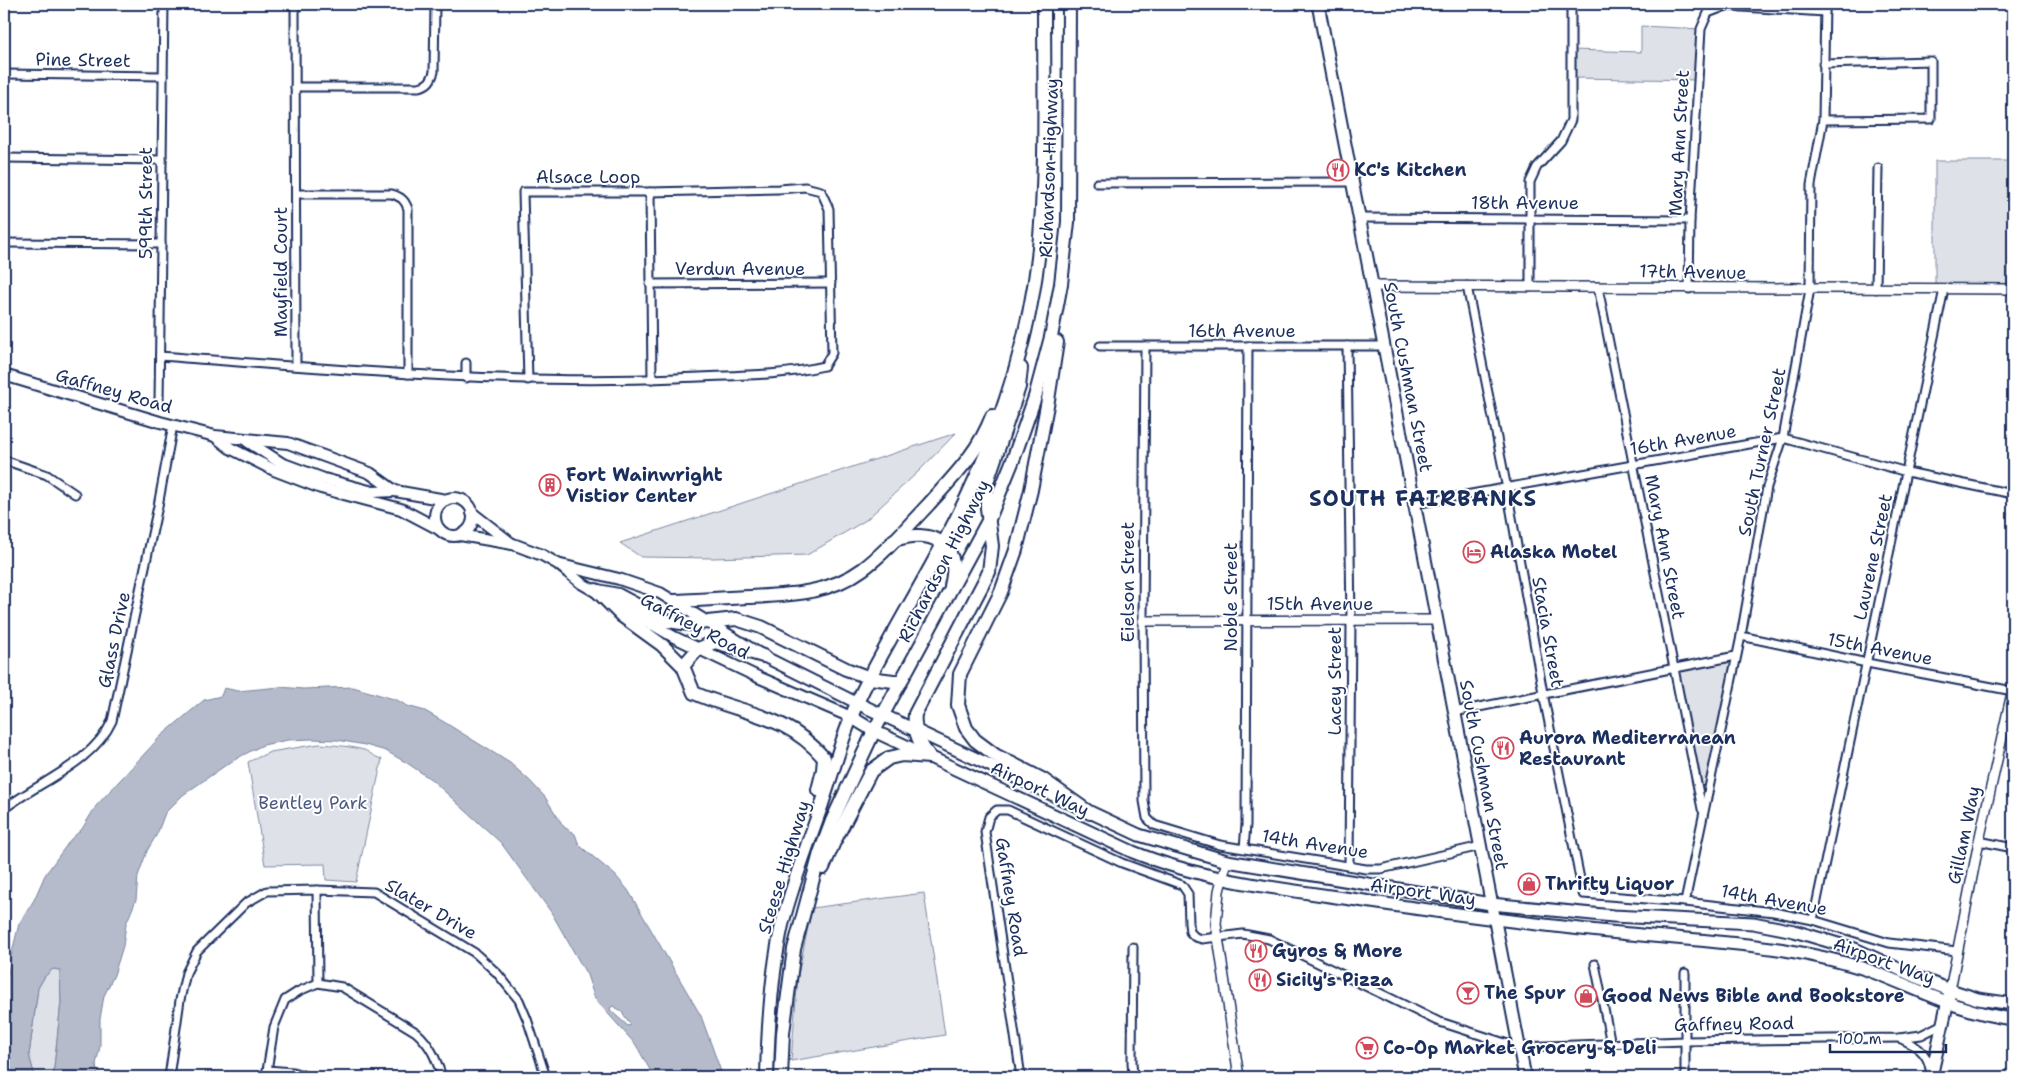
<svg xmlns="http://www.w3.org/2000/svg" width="2017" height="1081" viewBox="0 0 2017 1081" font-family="'Shantell Sans',sans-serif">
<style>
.green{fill:#dee1e7;stroke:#7c88a2}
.water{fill:#b5bbca;stroke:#77839f;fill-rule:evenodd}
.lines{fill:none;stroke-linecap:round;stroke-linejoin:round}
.minor-casing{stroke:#1b2f5e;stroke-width:11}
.tertiary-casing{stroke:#1b2f5e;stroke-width:12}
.secondary-casing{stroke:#1b2f5e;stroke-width:14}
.primary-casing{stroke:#1b2f5e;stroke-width:15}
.trunk-casing{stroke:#1b2f5e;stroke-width:16}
.minor{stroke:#fff;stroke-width:7}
.tertiary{stroke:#fff;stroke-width:9}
.secondary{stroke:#fff;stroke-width:10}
.primary{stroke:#fff;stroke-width:11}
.trunk{stroke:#fff;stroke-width:12}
.labels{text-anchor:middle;stroke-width:4;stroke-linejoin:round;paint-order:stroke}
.street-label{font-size:18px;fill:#1b2f5e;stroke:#fff}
.poi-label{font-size:18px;font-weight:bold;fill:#1b2f5e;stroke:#fff;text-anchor:start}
.park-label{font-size:18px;fill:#4c5c80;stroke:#fff}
.district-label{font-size:22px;font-weight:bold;letter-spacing:1px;fill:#1b2f5e;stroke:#fff}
</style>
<rect width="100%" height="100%" fill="#fff"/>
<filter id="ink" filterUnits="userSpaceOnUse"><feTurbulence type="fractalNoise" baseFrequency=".02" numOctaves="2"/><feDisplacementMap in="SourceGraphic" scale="10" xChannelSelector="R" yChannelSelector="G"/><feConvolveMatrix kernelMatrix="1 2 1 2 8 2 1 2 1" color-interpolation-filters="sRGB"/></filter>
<g filter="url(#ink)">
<!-- green -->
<g class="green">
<polygon points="1641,26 1701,29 1698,80 1572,78 1571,50 1641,52"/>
<polygon points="1935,161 2013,161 2013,237 2009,237 2008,289 1935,289"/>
<polygon points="956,433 919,471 866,520 807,555 713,558 641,557 620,543"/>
<polygon points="1736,656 1703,813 1673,669"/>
<path d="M 319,744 C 334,745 349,746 364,750 C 371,753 374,757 382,759 L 356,882 L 326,880 L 325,864 L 265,865 L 248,762 L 270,752 Z"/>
<polygon points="924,893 945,1035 791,1061 798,975 812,908"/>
<polygon points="53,969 60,970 61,1002 53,1077 35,1077 29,1055 38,988 45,976"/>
</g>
<!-- water -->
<path class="water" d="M 280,687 L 303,689 L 353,687 L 397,700 L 407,706 L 425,711 L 444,722 L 510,763 L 529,780 L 545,797 L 564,827 L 575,834 L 579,845 L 615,875 L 628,890 L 701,1016 L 723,1077 L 654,1077 L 636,1045 L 595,999 L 587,975 L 551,912 L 501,843 L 432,780 L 407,763 L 386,751 L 365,745 L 337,740 L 312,739 L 288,740 L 263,745 L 243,755 L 226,765 L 183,795 L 165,813 L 157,834 L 147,851 L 138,876 L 136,900 L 126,924 L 123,946 L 114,975 L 104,996 L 100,1019 L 100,1046 L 96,1065 L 98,1077 L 53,1077 L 61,1002 L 60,970 L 53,969 L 45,976 L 38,988 L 29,1055 L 35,1077 L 4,1077 L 4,993 L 12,952 L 19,924 L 34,900 L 45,875 L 71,839 L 82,829 L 96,806 L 160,737 L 204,700 L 221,696 L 224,688 L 238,691 ZM 613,1006 L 621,1011 L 631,1025 L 628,1026 L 611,1011 L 610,1008 Z"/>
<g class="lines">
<!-- minor casing -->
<g class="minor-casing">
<g id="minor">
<polyline points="295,4 296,366"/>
<polyline points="4,74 163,76"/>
<path d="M 295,87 L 419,87 C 428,85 431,81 434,72 L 435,4"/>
<polyline points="1823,120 1931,119 1931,61 1823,64"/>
<polyline points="4,158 162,160"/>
<polyline points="1097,183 1352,182"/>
<path d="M 296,194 L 392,194 C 401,197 405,200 408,209 L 408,374"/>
<polyline points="1359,218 1690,220"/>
<polyline points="4,243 161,244"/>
<polyline points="650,284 831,283"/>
<polyline points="1467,286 1507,489 1543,693 1583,894 1685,902 1774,912 1813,920 1889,943 1957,951"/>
<polyline points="1530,287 1530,182 1537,167 1561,141 1571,120 1571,4"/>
<polyline points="1598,287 1702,809"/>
<polyline points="1689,289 1690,220 1701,29 1708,13 1726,6 1825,12"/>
<polyline points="1876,289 1878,168"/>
<polyline points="1100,346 1384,346"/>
<polyline points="1145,346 1143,621 1144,801 1147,818 1154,825 1220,845 1366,869 1381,869 1481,846"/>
<polyline points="1347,346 1351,620 1349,866"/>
<path d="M 160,356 C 332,369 504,385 677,378 C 726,375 776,377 824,366 L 832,353 L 829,209 L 821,191 L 805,187 L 779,189 L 650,192"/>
<polyline points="466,363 466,378"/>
<polyline points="528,380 523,192 650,192 652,379"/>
<polyline points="159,403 164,4"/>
<polyline points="4,460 47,475 75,494"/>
<polyline points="1415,504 1783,438 1907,472 2013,494"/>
<polyline points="1741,636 1867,663 2013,691"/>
<polyline points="1454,712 1736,656"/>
<path d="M 4,809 C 40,781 93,763 112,721 L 158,506 L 173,425"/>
<polyline points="1979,841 2013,848"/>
<polyline points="1244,848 1246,825 1248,346"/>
<polyline points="317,890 318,983"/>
<polyline points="1685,902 1741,636 1767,487 1783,438 1810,289 1811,185 1823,120 1825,4"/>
<polyline points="1813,920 1944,289"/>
<polyline points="1133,947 1132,1062 1133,1077"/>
<polyline points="1595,964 1611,1044"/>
<path d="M 1899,1038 C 1915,1045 1927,1051 1930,1069"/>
<polyline points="267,1070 293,1072 308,1077"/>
<polyline points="169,1077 180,1000 186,973 197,951 246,903 267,891 317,890 374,892 475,953 497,973 519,1000 527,1019 546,1077"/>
<path d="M 266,1077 L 274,1027 L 285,1000 L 299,991 L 318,983 L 342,987 L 416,1032 C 431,1045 436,1059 442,1077"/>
<polyline points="1021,1077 985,832 989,817 997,810 1008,810 1122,863 1182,885 1188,894 1189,923 1190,932 1195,937 1202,939 1243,934 1269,939 1437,1021 1508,1044 1520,1047 1685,1041 1899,1038 1921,1035 1943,1024"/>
<polyline points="1685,1077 1685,973"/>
</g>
</g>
<!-- tertiary casing -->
<g class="tertiary-casing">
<g id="tertiary">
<polyline points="1373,286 2013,289"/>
<polyline points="1143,621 1437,620"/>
<polyline points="1227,861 1219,891 1216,924 1239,1077"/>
<polyline points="1950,990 1979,841 2013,688"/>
</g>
</g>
<!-- secondary casing -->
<g class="secondary-casing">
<g id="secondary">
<polyline points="4,375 160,422 215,436 288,443 370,473 395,491 446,500"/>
<polyline points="216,437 230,448 274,470 321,488 401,509 439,529"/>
<polyline points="247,441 281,463 324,479 373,492 395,491"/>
<circle cx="454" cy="517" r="19"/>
<polyline points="472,513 512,544"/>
<polyline points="460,535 513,544 542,555 558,564 581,583 674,637 758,677 851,717"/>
<polyline points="561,565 619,579 660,593 763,656 857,703"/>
</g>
</g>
<!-- primary casing -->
<g class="primary-casing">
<g id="primary">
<polyline points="1318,4 1525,1077"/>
<polyline points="857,703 1139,835 1227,861 1491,904 1613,916 1753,923 1794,931 1855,949 1914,976 1950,990 1978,999 2013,1004"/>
<path d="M 851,717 L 874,731 L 1133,852 C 1200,879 1272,888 1344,898 C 1432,911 1520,923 1609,932 C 1668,938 1726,941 1785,950 C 1813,955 1841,961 1868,970 C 1917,988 1961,1013 2013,1019"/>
<polyline points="1931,1077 1949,996"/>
</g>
</g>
<!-- trunk casing -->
<g class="trunk-casing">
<g id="trunk">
<polyline points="1057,342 1048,400 1031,490 1016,550 1001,592 960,674 958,705 966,728 975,740 995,755 1042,779 1090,813"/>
<path d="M 894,540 C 931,528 962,542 951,586"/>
<path d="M 596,590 L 622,616 L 662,645 L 683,666 L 694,693 C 744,715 785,713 824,758 L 823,770 L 818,790"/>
<polyline points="598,591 618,595 667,621 689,624 736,619 761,627 846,669 870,678 901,682"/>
<path d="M 674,601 C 700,600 725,598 750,597 C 790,595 829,594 863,569 C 887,551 907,527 928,505 C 954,476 978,453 992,416"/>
<polyline points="683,666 698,649 715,642 763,656"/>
<path d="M 930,757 C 919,744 913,731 915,714 L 989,572 L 992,546 L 987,508 L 987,482 L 1019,387 L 1021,368"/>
<polyline points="823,868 834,842 871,771 889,758 902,755 930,757"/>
<path d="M 767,1077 C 768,1027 771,975 782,925 C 792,885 807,846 821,807 C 834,768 845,727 863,690 C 907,604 961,524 994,433 C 1015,377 1031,318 1038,258 C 1047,174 1044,88 1044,4"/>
<polyline points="781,1077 783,1033 794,949 820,853 832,821 874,731 989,519 1013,460 1035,397 1051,337 1061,284 1068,222 1069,4"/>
</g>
</g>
<!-- minor -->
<use href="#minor" class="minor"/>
<!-- tertiary -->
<use href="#tertiary" class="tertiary"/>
<!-- secondary -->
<use href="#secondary" class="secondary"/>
<!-- primary -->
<use href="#primary" class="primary"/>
<!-- trunk -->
<use href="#trunk" class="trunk"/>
</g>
</g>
<!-- icons -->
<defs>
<g id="restaurant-ring" transform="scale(1.125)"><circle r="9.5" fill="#fff" stroke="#d1495b" stroke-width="1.5"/><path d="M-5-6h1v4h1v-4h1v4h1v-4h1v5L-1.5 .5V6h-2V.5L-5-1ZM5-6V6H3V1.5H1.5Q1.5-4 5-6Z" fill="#d1495b"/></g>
<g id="building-ring" transform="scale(1.125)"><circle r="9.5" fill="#fff" stroke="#d1495b" stroke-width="1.5"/><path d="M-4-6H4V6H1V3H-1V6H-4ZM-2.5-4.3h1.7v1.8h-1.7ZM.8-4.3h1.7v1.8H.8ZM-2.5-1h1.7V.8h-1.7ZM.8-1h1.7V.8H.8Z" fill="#d1495b"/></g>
<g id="hotel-ring" transform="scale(1.125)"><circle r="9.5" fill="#fff" stroke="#d1495b" stroke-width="1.5"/><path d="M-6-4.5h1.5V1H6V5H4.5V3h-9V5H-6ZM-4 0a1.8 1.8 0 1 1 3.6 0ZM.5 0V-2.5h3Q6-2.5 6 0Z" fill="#d1495b"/></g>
<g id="shop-ring" transform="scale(1.125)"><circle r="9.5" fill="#fff" stroke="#d1495b" stroke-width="1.5"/><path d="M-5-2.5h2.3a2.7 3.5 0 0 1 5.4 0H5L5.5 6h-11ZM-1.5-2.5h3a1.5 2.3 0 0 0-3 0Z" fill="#d1495b"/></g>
<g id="bar-ring" transform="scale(1.125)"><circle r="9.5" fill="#fff" stroke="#d1495b" stroke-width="1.5"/><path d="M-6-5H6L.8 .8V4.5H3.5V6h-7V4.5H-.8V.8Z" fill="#d1495b"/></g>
<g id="supermarket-ring" transform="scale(1.125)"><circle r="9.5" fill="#fff" stroke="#d1495b" stroke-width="1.5"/><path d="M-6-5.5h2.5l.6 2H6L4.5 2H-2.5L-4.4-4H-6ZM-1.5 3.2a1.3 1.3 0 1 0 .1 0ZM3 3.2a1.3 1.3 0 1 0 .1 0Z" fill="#d1495b"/></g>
</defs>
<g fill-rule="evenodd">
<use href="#restaurant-ring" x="1338" y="170"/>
<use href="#building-ring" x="550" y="485"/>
<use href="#hotel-ring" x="1474" y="552"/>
<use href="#restaurant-ring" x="1503" y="748"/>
<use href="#shop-ring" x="1529" y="884"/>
<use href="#restaurant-ring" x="1256" y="951"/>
<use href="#restaurant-ring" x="1260" y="980"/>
<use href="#bar-ring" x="1468" y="993"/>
<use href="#shop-ring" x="1586" y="996"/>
<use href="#supermarket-ring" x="1367" y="1048"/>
</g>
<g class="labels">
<!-- street labels -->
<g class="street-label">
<text transform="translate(83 60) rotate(1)" y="6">Pine Street</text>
<text transform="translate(1679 143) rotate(-87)" y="6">Mary Ann Street</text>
<text transform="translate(1049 168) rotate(-88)" y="6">Richardson Highway</text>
<text x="588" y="183">Alsace Loop</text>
<text transform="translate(146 203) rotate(-90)" y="6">599th Street</text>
<text x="1525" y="209">18th Avenue</text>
<text x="740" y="275">Verdun Avenue</text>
<text transform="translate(281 272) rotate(-90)" y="6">Mayfield Court</text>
<text transform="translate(1693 272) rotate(1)" y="6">17th Avenue</text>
<text x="1242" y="337">16th Avenue</text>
<text transform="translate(1408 377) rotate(79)" y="6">South Cushman Street</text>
<text transform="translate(114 391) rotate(16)" y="6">Gaffney Road</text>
<text transform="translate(1683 440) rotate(-10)" y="6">16th Avenue</text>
<text transform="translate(1762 452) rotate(-78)" y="6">South Turner Street</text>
<text transform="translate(1665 547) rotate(79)" y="6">Mary Ann Street</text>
<text transform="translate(1873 557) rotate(-78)" y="6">Laurene Street</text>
<text transform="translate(944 561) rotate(-63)" y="6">Richardson Highway</text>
<text transform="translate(1128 582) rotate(-90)" y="6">Eielson Street</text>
<text transform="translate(1231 597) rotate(-90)" y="6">Noble Street</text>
<text x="1320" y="610">15th Avenue</text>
<text transform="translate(695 626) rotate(28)" y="6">Gaffney Road</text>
<text transform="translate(1548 632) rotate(80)" y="6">Stacia Street</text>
<text transform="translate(114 640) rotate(-78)" y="6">Glass Drive</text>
<text transform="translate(1880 649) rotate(11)" y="6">15th Avenue</text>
<text transform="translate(1335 681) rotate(-90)" y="6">Lacey Street</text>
<text transform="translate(1484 775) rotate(79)" y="6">South Cushman Street</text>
<text transform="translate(1040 789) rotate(25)" y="6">Airport Way</text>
<text transform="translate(1964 835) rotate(-78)" y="6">Gillam Way</text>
<text transform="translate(1315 844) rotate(9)" y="6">14th Avenue</text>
<text transform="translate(784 867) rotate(-73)" y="6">Steese Highway</text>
<text transform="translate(1423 892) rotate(8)" y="6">Airport Way</text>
<text transform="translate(1011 897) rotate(81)" y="6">Gaffney Road</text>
<text transform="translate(1774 900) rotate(10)" y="6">14th Avenue</text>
<text transform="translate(431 909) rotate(30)" y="6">Slater Drive</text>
<text transform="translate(1884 961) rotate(20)" y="6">Airport Way</text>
<text transform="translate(1734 1024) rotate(-1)" y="6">Gaffney Road</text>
</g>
<!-- poi labels -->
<g class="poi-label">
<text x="1354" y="176">KC's Kitchen</text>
<text x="566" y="481">Fort Wainwright<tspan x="566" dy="21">Vistior Center</tspan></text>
<text x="1490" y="558">Alaska Motel</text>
<text x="1519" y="744">Aurora Mediterranean<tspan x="1519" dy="21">Restaurant</tspan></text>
<text x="1545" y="890">Thrifty Liquor</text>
<text x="1272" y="957">Gyros &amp; More</text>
<text x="1276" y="986">Sicily's Pizza</text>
<text x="1484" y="999">The Spur</text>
<text x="1602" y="1002">Good News Bible and Bookstore</text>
<text x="1383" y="1054">Co-Op Market Grocery &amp; Deli</text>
</g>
<!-- park labels -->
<g class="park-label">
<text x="313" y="809">Bentley Park</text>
</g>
<!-- district labels -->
<g class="district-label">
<text x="1423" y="506">SOUTH FAIRBANKS</text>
</g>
</g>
<!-- margin -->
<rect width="2017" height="1081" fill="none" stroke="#fff" stroke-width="20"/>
<rect x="10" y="10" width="1997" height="1061" fill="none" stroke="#1b2f5e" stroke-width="2" filter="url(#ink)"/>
<!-- scale -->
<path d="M1830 1044v8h116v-8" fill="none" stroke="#1b2f5e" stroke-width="2.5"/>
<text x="1837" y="1044" font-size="15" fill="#1b2f5e" stroke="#ffffff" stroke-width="4" paint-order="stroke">100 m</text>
</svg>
